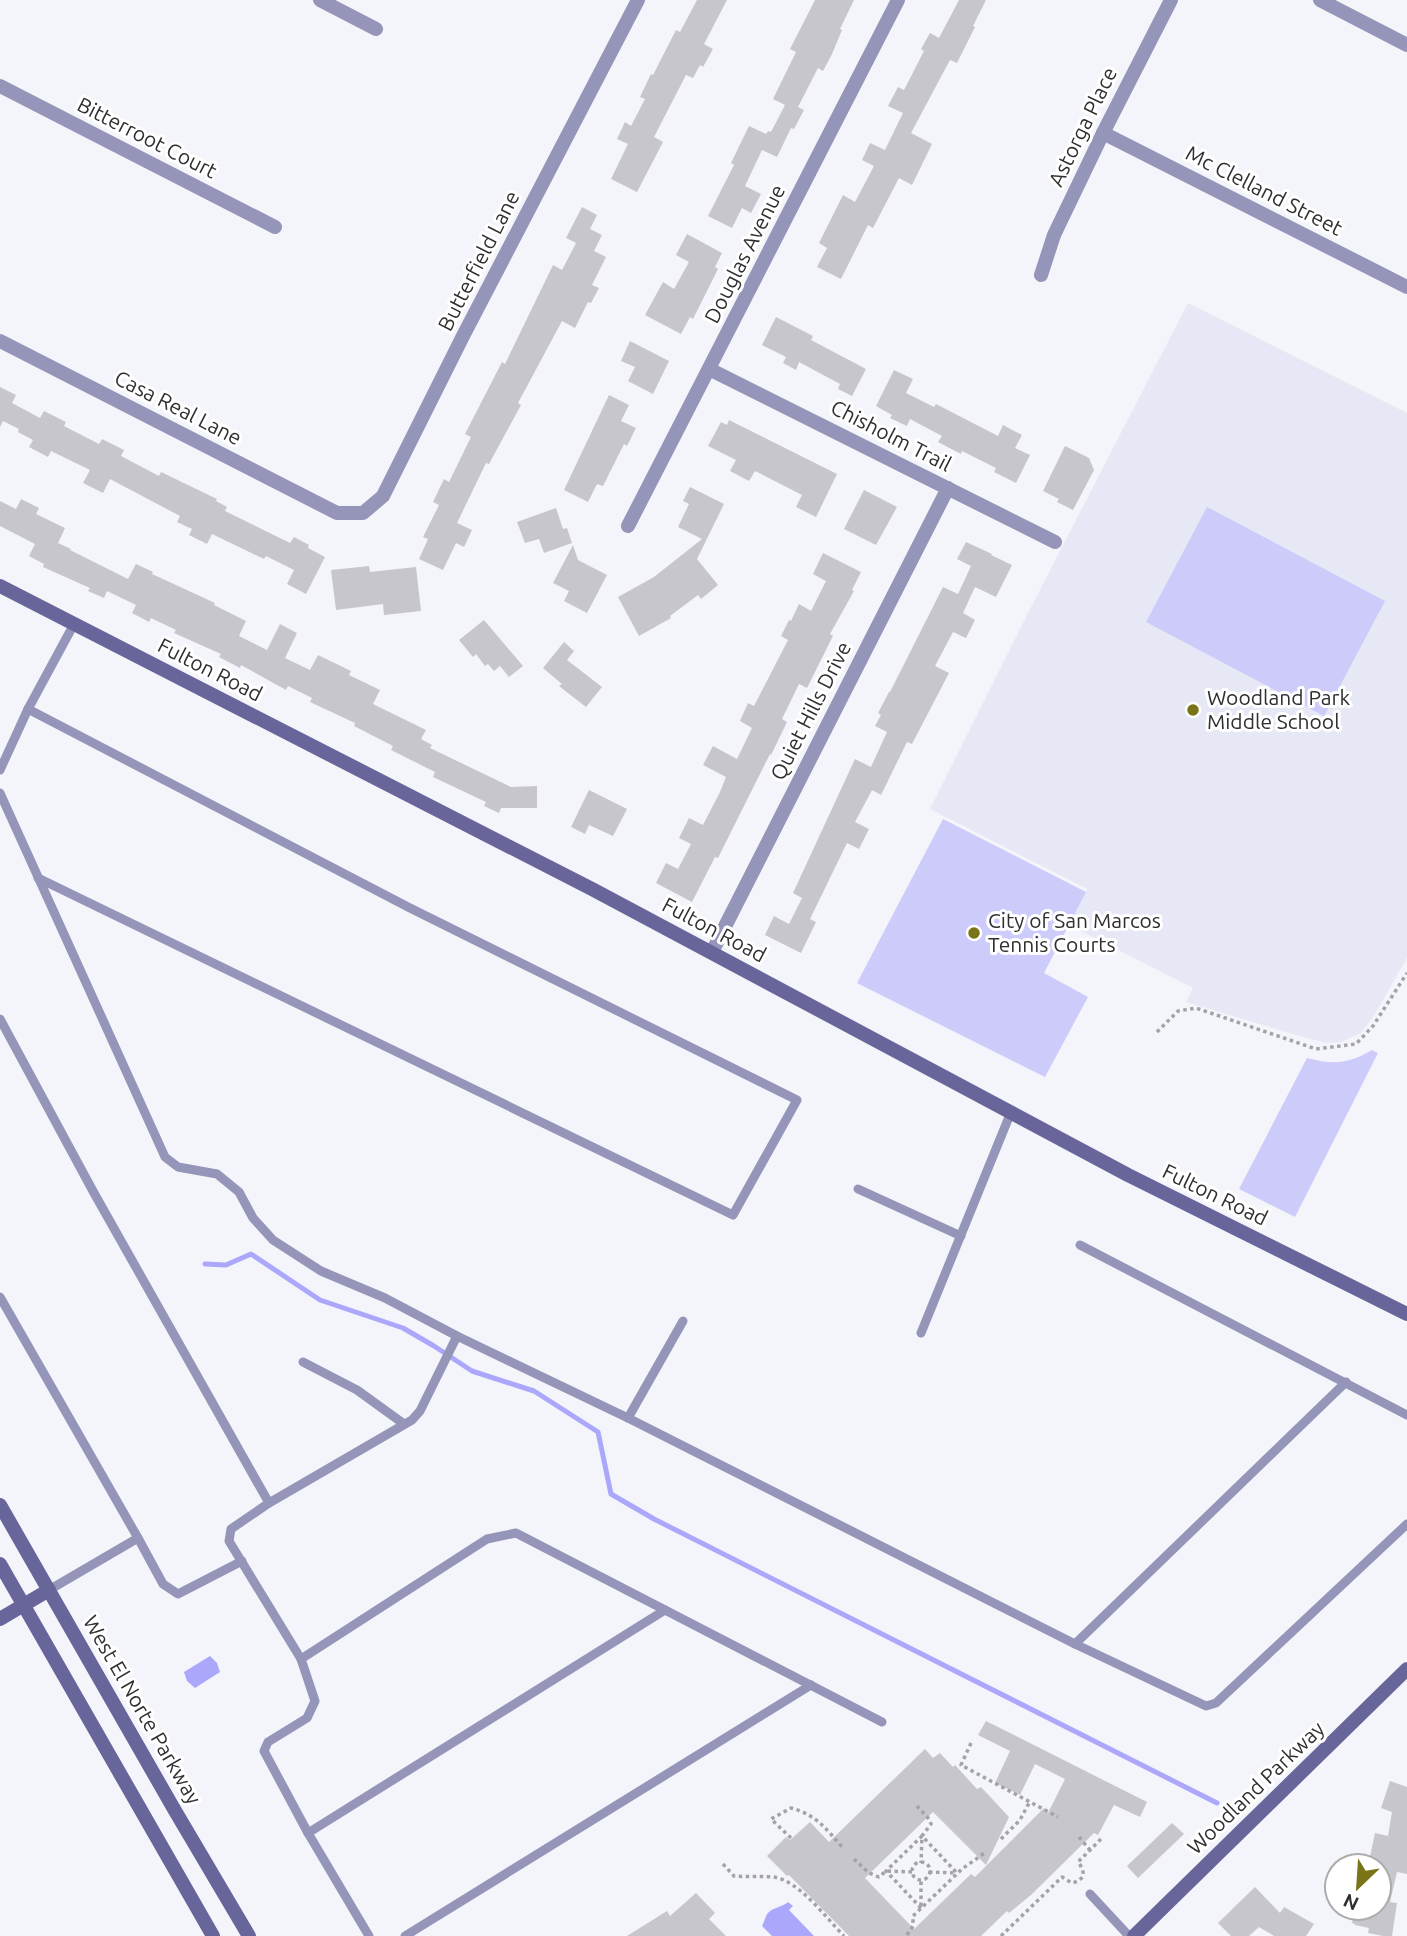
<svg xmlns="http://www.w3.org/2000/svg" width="1407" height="1936" viewBox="0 0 1407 1936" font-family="Ubuntu,sans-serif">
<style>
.built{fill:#e7e8f5}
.green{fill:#cccbf9}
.water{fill:#aba7fb}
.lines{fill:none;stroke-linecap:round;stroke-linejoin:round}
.stream{stroke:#aba7fb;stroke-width:5}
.building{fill:#c6c6cc}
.path{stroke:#a3a3a7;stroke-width:3.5;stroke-dasharray:3.5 3.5;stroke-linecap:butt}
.lane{stroke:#9594b9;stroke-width:9}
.street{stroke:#9594b9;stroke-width:14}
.secondary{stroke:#68659a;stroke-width:14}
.poi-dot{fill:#7a7418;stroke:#fff;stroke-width:2.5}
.labels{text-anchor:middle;stroke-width:6;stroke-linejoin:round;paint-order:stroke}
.street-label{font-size:21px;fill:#2f2f31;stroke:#fff}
.poi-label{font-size:21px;fill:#2f2f31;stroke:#fff;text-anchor:start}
</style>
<rect width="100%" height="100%" fill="#f4f4fb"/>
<!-- built -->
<polygon class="built" points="1188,303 1407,413 1407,958 1373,1017 1361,1033 1341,1042 1328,1043 1306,1038 1186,1002 1193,988 1069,925 1087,889 930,809 1029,611"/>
<!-- green -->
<g class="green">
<polygon points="1207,507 1385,601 1324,716 1146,622"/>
<polygon points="943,819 1086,892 1044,973 1088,997 1045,1077 857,983"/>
<path d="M 1372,1050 L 1378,1053 L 1295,1217 L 1239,1189 L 1307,1058 C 1334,1065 1348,1064 1372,1050 Z"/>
</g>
<!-- water -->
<g class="water">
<polygon points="210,1656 217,1663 220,1672 195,1688 187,1681 184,1672"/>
<path d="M 788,1902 L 793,1906 L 789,1910 L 814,1936 L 772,1936 L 762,1926 C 765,1921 765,1915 769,1912 C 775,1907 782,1907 788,1902 Z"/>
</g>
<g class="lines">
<!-- stream -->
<polyline class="stream" points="205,1264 226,1265 251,1254 320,1300 403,1328 434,1346 472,1371 534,1391 598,1432 611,1494 654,1519 1217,1803"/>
</g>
<!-- building -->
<g class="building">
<polygon points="697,0 727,0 704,44 713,49 703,67 700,65 693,78 686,75 654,137 663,142 637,192 611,179 628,144 617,139 625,122 631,126 645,99 640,97 651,74 653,75 676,30 680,32"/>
<polygon points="815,0 854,0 840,29 842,30 832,54 823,71 818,68 798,107 804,110 794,129 791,128 777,157 762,150 745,186 761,194 751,213 742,208 732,228 708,216 734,165 731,163 749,126 766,134 768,131 771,132 785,105 773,99 796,52 790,49"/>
<polygon points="959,0 986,0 973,26 975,27 957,63 950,60 911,133 932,144 912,185 899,178 873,228 868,225 841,279 817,267 827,248 819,243 843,195 855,202 874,166 862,160 870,143 885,150 903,113 888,106 898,87 904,90 924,51 921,49 930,33 939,38"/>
<polygon points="582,207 597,215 590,229 602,235 594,251 606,257 592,285 599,288 591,303 588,302 575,328 562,321 518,403 521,405 489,464 486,463 457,523 472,530 464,547 456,543 443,570 419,559 428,539 423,537 439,505 433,502 444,479 449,482 471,437 465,434 502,362 505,364 553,265 562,270 576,243 566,238"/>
<polygon points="687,234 722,253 715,267 718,269 693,319 690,317 681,334 645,315 663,282 674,289 689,262 676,255"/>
<polygon points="776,317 813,336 811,340 866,369 852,396 838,389 840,384 799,362 796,370 783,363 786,357 762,345"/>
<polygon points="630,341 669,361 653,394 628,381 635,367 621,361"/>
<polygon points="894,370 913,379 906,393 934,407 936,404 998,436 1003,425 1022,435 1015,448 1030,455 1016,483 994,472 996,468 962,451 961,454 938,442 942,436 910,419 907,426 890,418 892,415 876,406"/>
<polygon points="0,387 16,395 12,403 40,418 44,411 66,422 64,426 99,444 102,439 124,450 121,456 159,476 161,472 217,499 216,501 227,507 225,511 290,543 294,537 309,545 308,548 325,557 306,594 287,584 294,570 266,556 264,559 212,534 207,544 189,535 192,529 177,522 180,516 110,479 103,493 83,483 90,470 51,451 48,457 29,447 33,440 18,432 19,429 3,421 0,427"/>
<polygon points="609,395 629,405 621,421 636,428 627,446 624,444 603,486 597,484 588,502 564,490"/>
<polygon points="729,420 837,474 816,517 796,507 802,495 755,471 749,481 730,471 736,460 708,446 721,422 727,425"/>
<polygon points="1065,446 1089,458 1094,470 1073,510 1057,502 1059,499 1043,491"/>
<polygon points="690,487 724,504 697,559 718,585 701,599 698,595 670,616 671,618 639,636 618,597 654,577 702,539 678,527 689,504 683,501"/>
<polygon points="864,490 897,507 876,545 844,529"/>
<polygon points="21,499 39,508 36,514 65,528 58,543 71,549 70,550 128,579 136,564 153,572 152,574 215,603 214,605 246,621 239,636 267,650 280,624 297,633 285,658 310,670 318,655 351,671 349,675 380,690 373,704 426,730 421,739 432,745 430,748 511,787 537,786 537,808 501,808 499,813 484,806 486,802 433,777 435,772 391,750 393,746 354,726 355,723 310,702 312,698 288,686 286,690 241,665 240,668 219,657 221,654 174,633 176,630 151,618 149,622 132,613 136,605 107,591 104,598 88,591 90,588 43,567 44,564 29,556 35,544 0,526 0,501 16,509"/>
<polygon points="556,508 563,529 567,528 572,543 544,553 539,539 525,543 517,522"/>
<polygon points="966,542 992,554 991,555 1012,565 996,597 975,587 963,613 975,620 966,638 953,632 935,666 949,673 912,744 907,742 881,795 872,790 855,822 869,829 859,849 847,843 810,919 816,922 801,953 765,935 774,916 789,924 802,898 793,893 855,759 871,767 887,732 875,726 881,715 878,713 889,692 890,692 943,587 958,594 971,566 957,559"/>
<polygon points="573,545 578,560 607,575 587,613 564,601 569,591 553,583"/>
<polygon points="823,553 861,572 852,590 854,591 830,634 833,636 807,688 799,684 782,719 787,722 771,755 770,754 718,858 715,857 692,902 656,883 666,863 678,869 691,844 679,838 689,818 703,825 720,792 726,777 703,765 713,746 737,759 752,728 740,721 748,703 754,706 788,640 781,636 789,620 791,621 799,604 811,611 826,581 813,574"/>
<polygon points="369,566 370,572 416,567 421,611 384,615 383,604 336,610 331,570"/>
<polygon points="484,620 523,666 509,677 500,666 494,671 488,664 485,666 476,654 473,657 459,640"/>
<polygon points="564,642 574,651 567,660 602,687 586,707 559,686 562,684 543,668"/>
<polygon points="589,790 627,809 613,836 589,825 585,834 571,827"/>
<polygon points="986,1721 1147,1802 1140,1817 1114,1805 1098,1835 1094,1833 1031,1895 1009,1913 1007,1911 981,1936 849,1936 789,1875 787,1876 767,1856 786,1837 790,1840 810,1822 829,1842 925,1749 933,1758 940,1753 953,1767 955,1765 977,1789 981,1787 1009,1817 986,1865 933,1812 865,1878 914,1929 971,1874 975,1877 1044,1808 1048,1813 1065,1779 1035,1764 1020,1795 995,1783 1010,1751 978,1735"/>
<polygon points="1390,1781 1407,1787 1407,1874 1397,1872 1390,1902 1397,1903 1392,1936 1383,1936 1368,1933 1369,1928 1355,1925 1355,1924 1352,1923 1355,1908 1379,1908 1379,1866 1368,1866 1375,1833 1388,1836 1392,1812 1381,1808"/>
<polygon points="1172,1823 1184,1834 1138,1878 1127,1866"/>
<polygon points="1255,1887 1280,1913 1284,1907 1314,1924 1306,1936 1274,1936 1259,1927 1249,1936 1231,1936 1218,1923"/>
<polygon points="696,1893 715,1913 709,1919 726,1936 627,1936 667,1911 670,1916"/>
</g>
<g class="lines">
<!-- path -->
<g class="path">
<polyline points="1157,1032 1178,1011 1196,1008 1316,1049 1356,1044 1373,1026 1407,973"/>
<polyline points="971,1743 961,1765 1058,1817"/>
<polyline points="917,1806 929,1819 931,1824 922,1836 921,1863"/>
<polyline points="1079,1837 1090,1850"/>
<path d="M 791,1838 L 771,1819 L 791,1808 C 817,1815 826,1829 843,1848"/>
<polyline points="1001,1839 1020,1820 1030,1801"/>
<polyline points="854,1859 869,1873 879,1877 886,1871 912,1872"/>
<circle cx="921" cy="1871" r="9"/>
<path d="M 723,1864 L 734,1876 C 747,1877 760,1876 773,1877 C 799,1880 826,1918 844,1936"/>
<polyline points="929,1872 957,1873"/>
<polyline points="921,1906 921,1880"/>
<polyline points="921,1908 886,1871 922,1836 957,1873"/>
<polyline points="907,1935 913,1926 913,1916 962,1869 986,1852"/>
<path d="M 1001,1936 L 1062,1877 L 1072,1883 C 1085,1880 1086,1872 1078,1862 L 1101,1839"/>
</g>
<!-- lane -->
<g class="lane">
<polyline points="28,709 410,908 797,1100 733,1215 38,878"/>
<polyline points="0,770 28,709 74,624"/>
<polyline points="0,793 165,1157 178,1167 217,1174 239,1192 253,1218 273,1240 321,1271 385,1298 457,1336 628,1418 1075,1644 1206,1706 1216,1703 1407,1524"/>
<polyline points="0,1019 94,1193 269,1503"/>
<polyline points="858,1189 961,1236"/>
<polyline points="1080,1245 1407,1415"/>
<polyline points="0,1297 138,1538 163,1584 178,1594 242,1561"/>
<polyline points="921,1333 1011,1112"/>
<polyline points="303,1362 357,1390 404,1424"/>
<polyline points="628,1418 683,1321"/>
<polyline points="49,1590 138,1538"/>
<polyline points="1075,1644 1346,1382"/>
<polyline points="301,1659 487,1539 516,1533 882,1722"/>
<polyline points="308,1833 665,1610"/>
<polyline points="1090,1894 1129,1936"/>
<polyline points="369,1936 308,1833 264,1751 268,1742 307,1718 315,1701 301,1659 229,1541 231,1529 269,1503 412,1420 420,1411 457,1336"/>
<polyline points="405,1936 811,1685"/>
</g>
<!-- street -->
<g class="street">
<polyline points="320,0 376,29"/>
<polyline points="1320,0 1407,45"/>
<polyline points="0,86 275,227"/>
<polyline points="1103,133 1407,287"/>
<polyline points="1041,275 1054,235 1103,133 1171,0"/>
<polyline points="0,341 337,513 363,513 383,496 463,336 638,0"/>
<polyline points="709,369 1055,542"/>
<polyline points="628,526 898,0"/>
<polyline points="712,952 948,488"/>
</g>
<!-- secondary -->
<g class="secondary">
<polyline points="0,586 592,889 1128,1175 1407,1314"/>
<polyline points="0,1505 174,1809 249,1936"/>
<polyline points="0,1564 213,1936"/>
<polyline points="0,1619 49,1590"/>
<polyline points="1134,1936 1407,1669"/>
</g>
</g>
<!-- markers -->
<g class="poi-dot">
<circle cx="1193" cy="710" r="7"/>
<circle cx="974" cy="933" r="7"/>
</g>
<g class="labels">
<!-- street labels -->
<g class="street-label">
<text transform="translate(1083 127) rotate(-64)" y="7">Astorga Place</text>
<text transform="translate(147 138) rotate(27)" y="7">Bitterroot Court</text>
<text transform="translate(1264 191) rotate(27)" y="7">Mc Clelland Street</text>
<text transform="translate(745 254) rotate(-63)" y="7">Douglas Avenue</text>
<text transform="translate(479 261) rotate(-63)" y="7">Butterfield Lane</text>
<text transform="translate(178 408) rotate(27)" y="7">Casa Real Lane</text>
<text transform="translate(891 436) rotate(27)" y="7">Chisholm Trail</text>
<text transform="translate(210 670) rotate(27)" y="7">Fulton Road</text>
<text transform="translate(811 711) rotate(-63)" y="7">Quiet Hills Drive</text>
<text transform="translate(714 930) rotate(28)" y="7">Fulton Road</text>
<text transform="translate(1215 1195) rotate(26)" y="7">Fulton Road</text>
<text transform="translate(142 1710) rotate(60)" y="7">West El Norte Parkway</text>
<text transform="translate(1256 1788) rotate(-44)" y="7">Woodland Parkway</text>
</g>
<!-- poi labels -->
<g class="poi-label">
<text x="1207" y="705">Woodland Park<tspan x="1207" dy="24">Middle School</tspan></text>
<text x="988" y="928">City of San Marcos<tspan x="988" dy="24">Tennis Courts</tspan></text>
</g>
</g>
<!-- north arrow -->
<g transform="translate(1358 1887) rotate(205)"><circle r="33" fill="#ffffff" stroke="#acacad" stroke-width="2"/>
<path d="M0-5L12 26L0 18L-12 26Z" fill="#7a7418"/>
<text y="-10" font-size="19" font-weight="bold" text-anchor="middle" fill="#2f2f31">N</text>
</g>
</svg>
